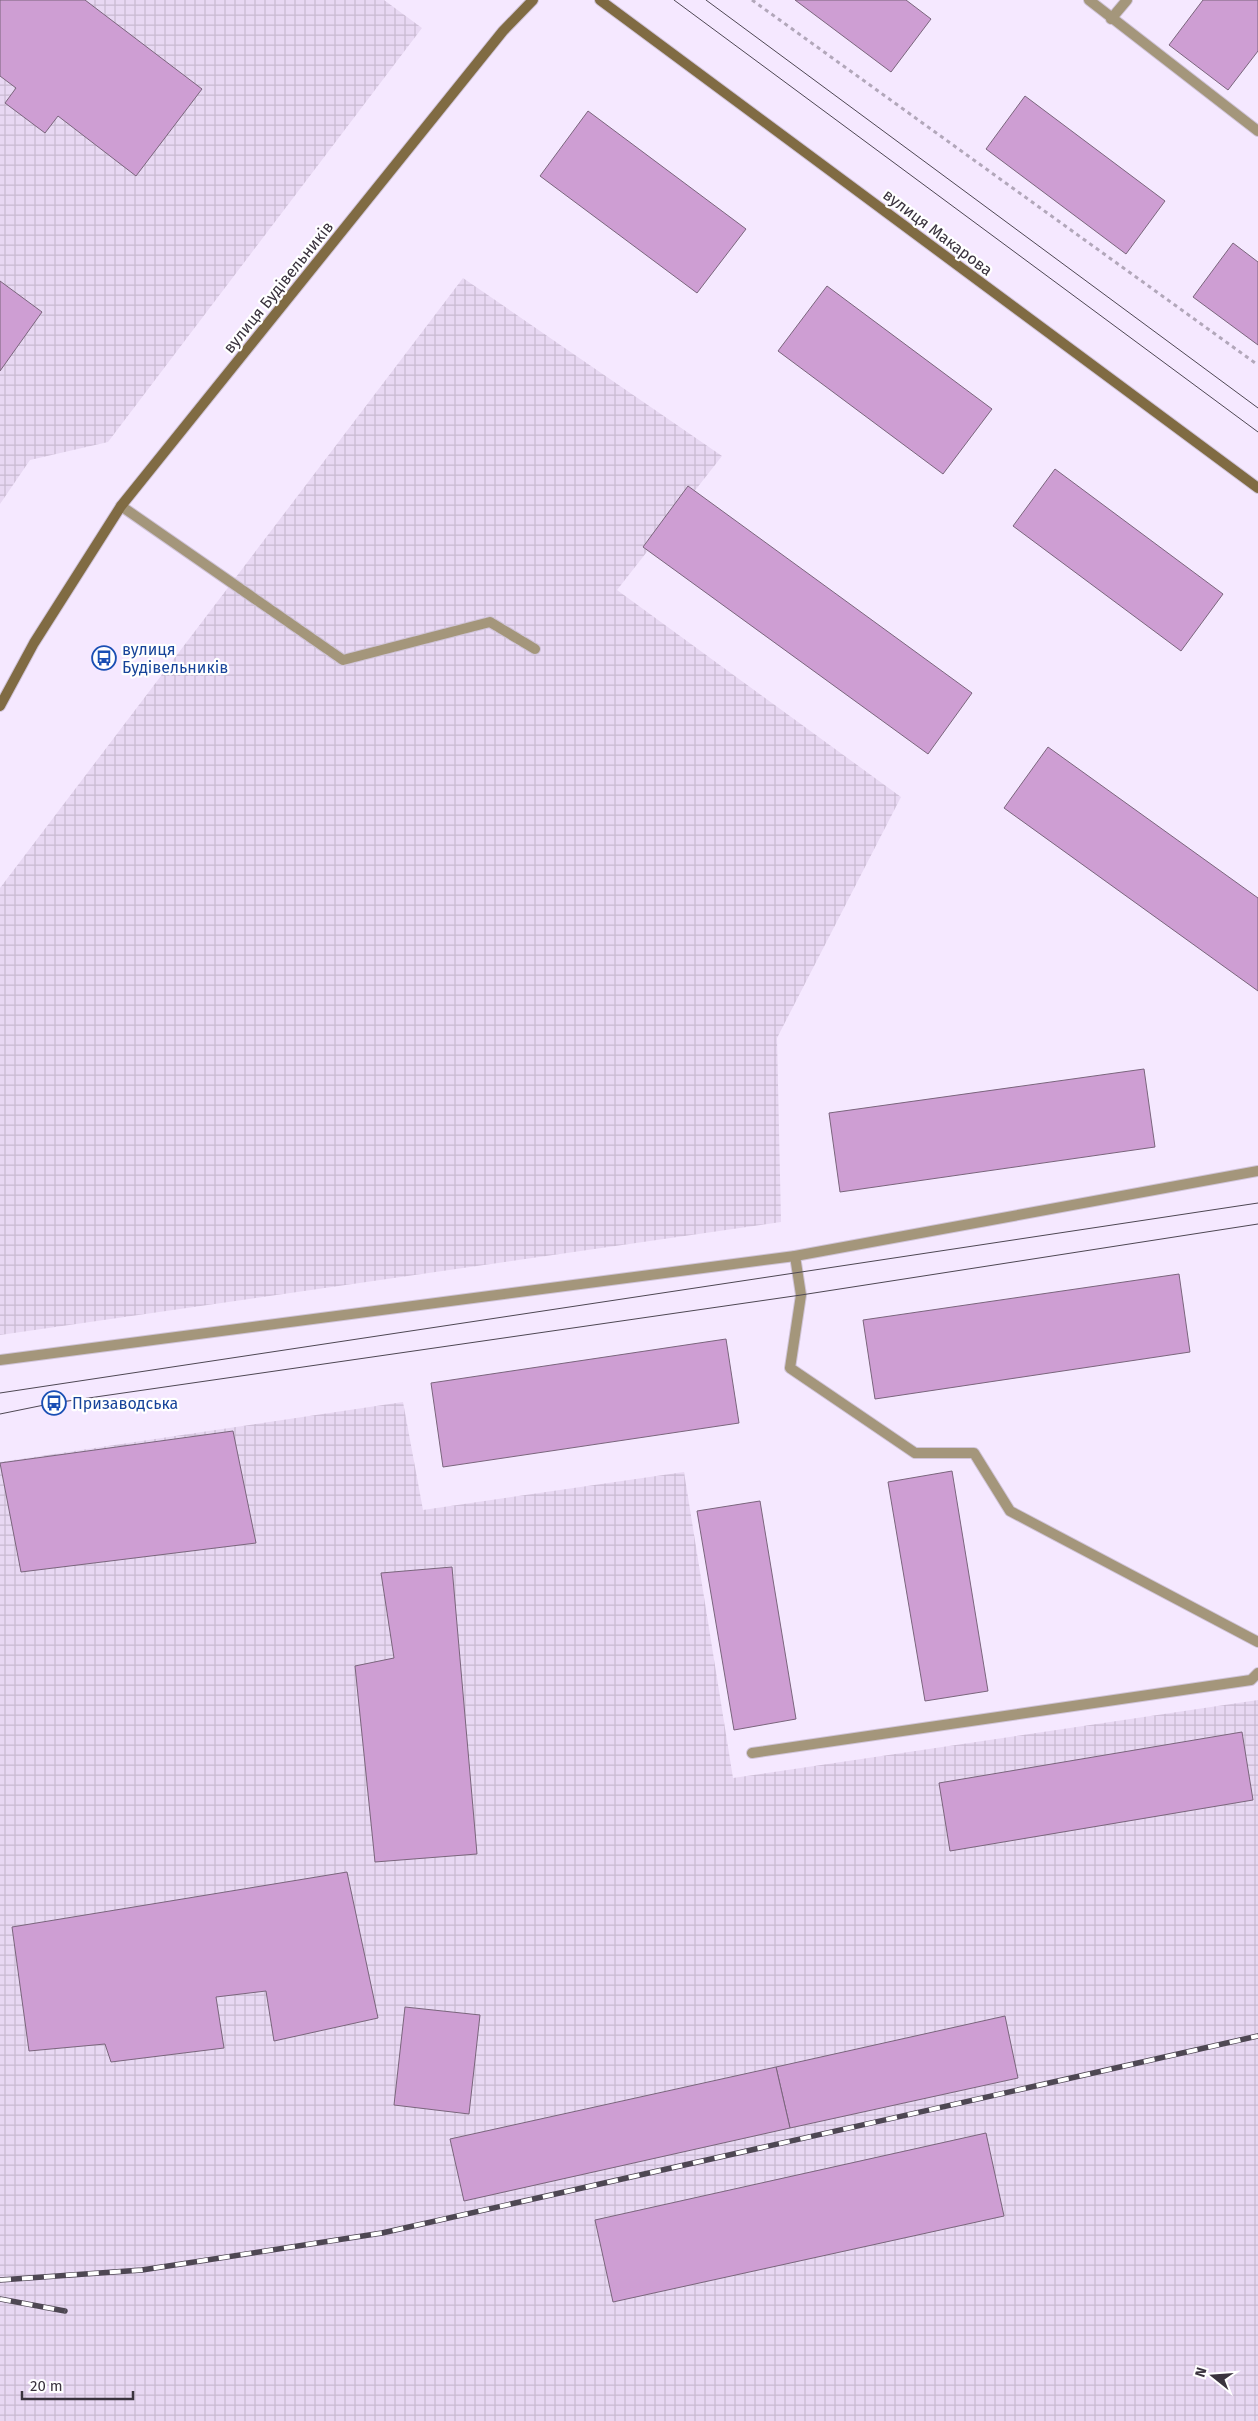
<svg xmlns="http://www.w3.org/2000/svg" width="1258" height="2421" viewBox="0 0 1258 2421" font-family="'Fira Sans',sans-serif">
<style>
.industrial{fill:url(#industrial-grid)}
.building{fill:#ce9ed3;stroke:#7a657c}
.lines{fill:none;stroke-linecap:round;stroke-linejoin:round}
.lane-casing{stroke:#d0c4d8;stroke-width:12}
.secondary-casing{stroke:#d0c4d8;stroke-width:12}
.path{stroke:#b2a7ba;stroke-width:3;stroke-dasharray:4 4;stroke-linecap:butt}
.lane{stroke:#a4967b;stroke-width:10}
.secondary{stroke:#806b43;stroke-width:10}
.tram{stroke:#4e4753;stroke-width:1}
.rail-casing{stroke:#4e4753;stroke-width:5.5}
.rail{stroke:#fff;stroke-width:4;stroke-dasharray:11;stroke-linecap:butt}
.labels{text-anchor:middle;stroke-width:4.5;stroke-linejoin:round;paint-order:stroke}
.street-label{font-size:16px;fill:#3a333e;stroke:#fff}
.transit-label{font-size:16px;fill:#164399;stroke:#fff;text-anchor:start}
</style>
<defs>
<pattern id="industrial-grid" width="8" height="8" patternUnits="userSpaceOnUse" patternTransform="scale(1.25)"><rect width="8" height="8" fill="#e8d8f3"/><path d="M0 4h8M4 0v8" fill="none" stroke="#c8bad1"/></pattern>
</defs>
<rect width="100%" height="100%" fill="#f5e8ff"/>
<!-- industrial -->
<g class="industrial">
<polygon points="0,0 384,0 422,28 108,442 30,460 0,504"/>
<polygon points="463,278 722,456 617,590 901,797 777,1038 781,1222 0,1335 0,888"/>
<polygon points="403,1402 423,1510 684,1472 733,1778 1258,1700 1258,2421 0,2421 0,1462"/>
</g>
<!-- building -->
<g class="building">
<polygon points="0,0 85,0 202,89 136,176 58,116 45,133 5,103 16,88 0,76"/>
<polygon points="795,0 906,0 931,19 891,72"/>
<polygon points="1203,0 1258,0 1258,51 1228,90 1169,45"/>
<polygon points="1025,96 1165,201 1126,254 986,149"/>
<polygon points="588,111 746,229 697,293 540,176"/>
<polygon points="1233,243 1258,262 1258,345 1193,297"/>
<polygon points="0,281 42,312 0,371"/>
<polygon points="827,286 992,409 943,474 778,351"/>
<polygon points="1055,469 1223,594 1181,651 1013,526"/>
<polygon points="688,486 972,693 928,754 643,547"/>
<polygon points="1048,747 1258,898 1258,991 1004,808"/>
<polygon points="1144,1069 1155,1147 840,1192 829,1113"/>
<polygon points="1179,1274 1190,1352 875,1399 863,1320"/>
<polygon points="726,1339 739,1423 443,1467 431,1383"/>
<polygon points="233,1431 256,1543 21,1572 0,1463"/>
<polygon points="952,1471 988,1691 925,1701 888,1482"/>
<polygon points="760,1501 796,1719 734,1730 697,1511"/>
<polygon points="452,1567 477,1854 375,1862 355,1666 394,1658 381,1573"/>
<polygon points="1242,1732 1253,1800 950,1851 939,1783"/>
<polygon points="347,1872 378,2018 274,2041 266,1991 216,1997 224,2048 111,2062 105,2044 29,2051 12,1927"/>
<polygon points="405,2007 480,2015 469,2114 394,2105"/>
<polygon points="1005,2016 1018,2078 790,2128 776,2067"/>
<polygon points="776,2067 790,2128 464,2201 450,2139"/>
<polygon points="986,2133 1004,2216 613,2302 595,2220"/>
</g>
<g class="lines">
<!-- lane casing -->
<g class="lane-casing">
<g id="lane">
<polyline points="1089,0 1258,131"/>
<polyline points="1111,19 1127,0"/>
<polyline points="121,506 343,660 490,622 535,649"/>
<polyline points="795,1256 801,1295 790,1368 915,1453 974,1453 1010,1511 1258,1642"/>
<polyline points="0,1360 795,1256 1258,1171"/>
<polyline points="752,1753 1251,1680 1258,1673"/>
</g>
</g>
<!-- secondary casing -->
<g class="secondary-casing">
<g id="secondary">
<polyline points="600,0 1258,488"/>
<polyline points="0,706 34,643 121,506 503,31 533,0"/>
</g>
</g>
<!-- path -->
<polyline class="path" points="752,0 1258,365"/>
<!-- lane -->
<use href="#lane" class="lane"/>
<!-- secondary -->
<use href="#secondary" class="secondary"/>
<!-- tram -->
<g class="tram">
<polyline points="674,0 1258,432"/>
<polyline points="706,0 1258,408"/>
<polyline points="0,1393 1258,1203"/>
<polyline points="0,1414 54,1403 801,1295 1258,1224"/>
</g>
<!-- rail casing -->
<g class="rail-casing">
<g id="rail">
<polyline points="0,2280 142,2270 382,2233 1258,2036"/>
<polyline points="0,2299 65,2311"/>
</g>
</g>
<!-- rail -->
<use href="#rail" class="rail"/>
</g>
<!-- icons -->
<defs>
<g id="bus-ring" transform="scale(1.25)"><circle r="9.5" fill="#fff" stroke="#1a4fb4" stroke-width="1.5"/><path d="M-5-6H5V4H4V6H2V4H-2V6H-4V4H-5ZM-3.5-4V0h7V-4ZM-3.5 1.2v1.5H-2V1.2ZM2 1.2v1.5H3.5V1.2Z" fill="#1a4fb4"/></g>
</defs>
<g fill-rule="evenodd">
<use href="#bus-ring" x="104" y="658"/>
<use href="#bus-ring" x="54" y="1403"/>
</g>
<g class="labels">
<!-- street labels -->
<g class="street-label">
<text transform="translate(938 232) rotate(37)" y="6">вулиця Макарова</text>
<text transform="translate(278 287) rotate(-51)" y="6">вулиця Будівельників</text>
</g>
<!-- transit labels -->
<g class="transit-label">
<text x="122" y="655">вулиця<tspan x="122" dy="18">Будівельників</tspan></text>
<text x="72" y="1409">Призаводська</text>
</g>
</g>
<!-- north arrow -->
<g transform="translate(1213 2376) rotate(287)" stroke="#ffffff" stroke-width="4" paint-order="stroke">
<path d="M0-4L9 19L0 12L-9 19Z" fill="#3a333e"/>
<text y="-8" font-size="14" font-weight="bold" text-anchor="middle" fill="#3a333e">N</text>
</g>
<!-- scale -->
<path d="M22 2391v8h111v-8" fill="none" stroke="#3a333e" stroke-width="2.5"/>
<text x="30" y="2391" font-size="15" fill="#3a333e" stroke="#ffffff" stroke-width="4" paint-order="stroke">20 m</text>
</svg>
